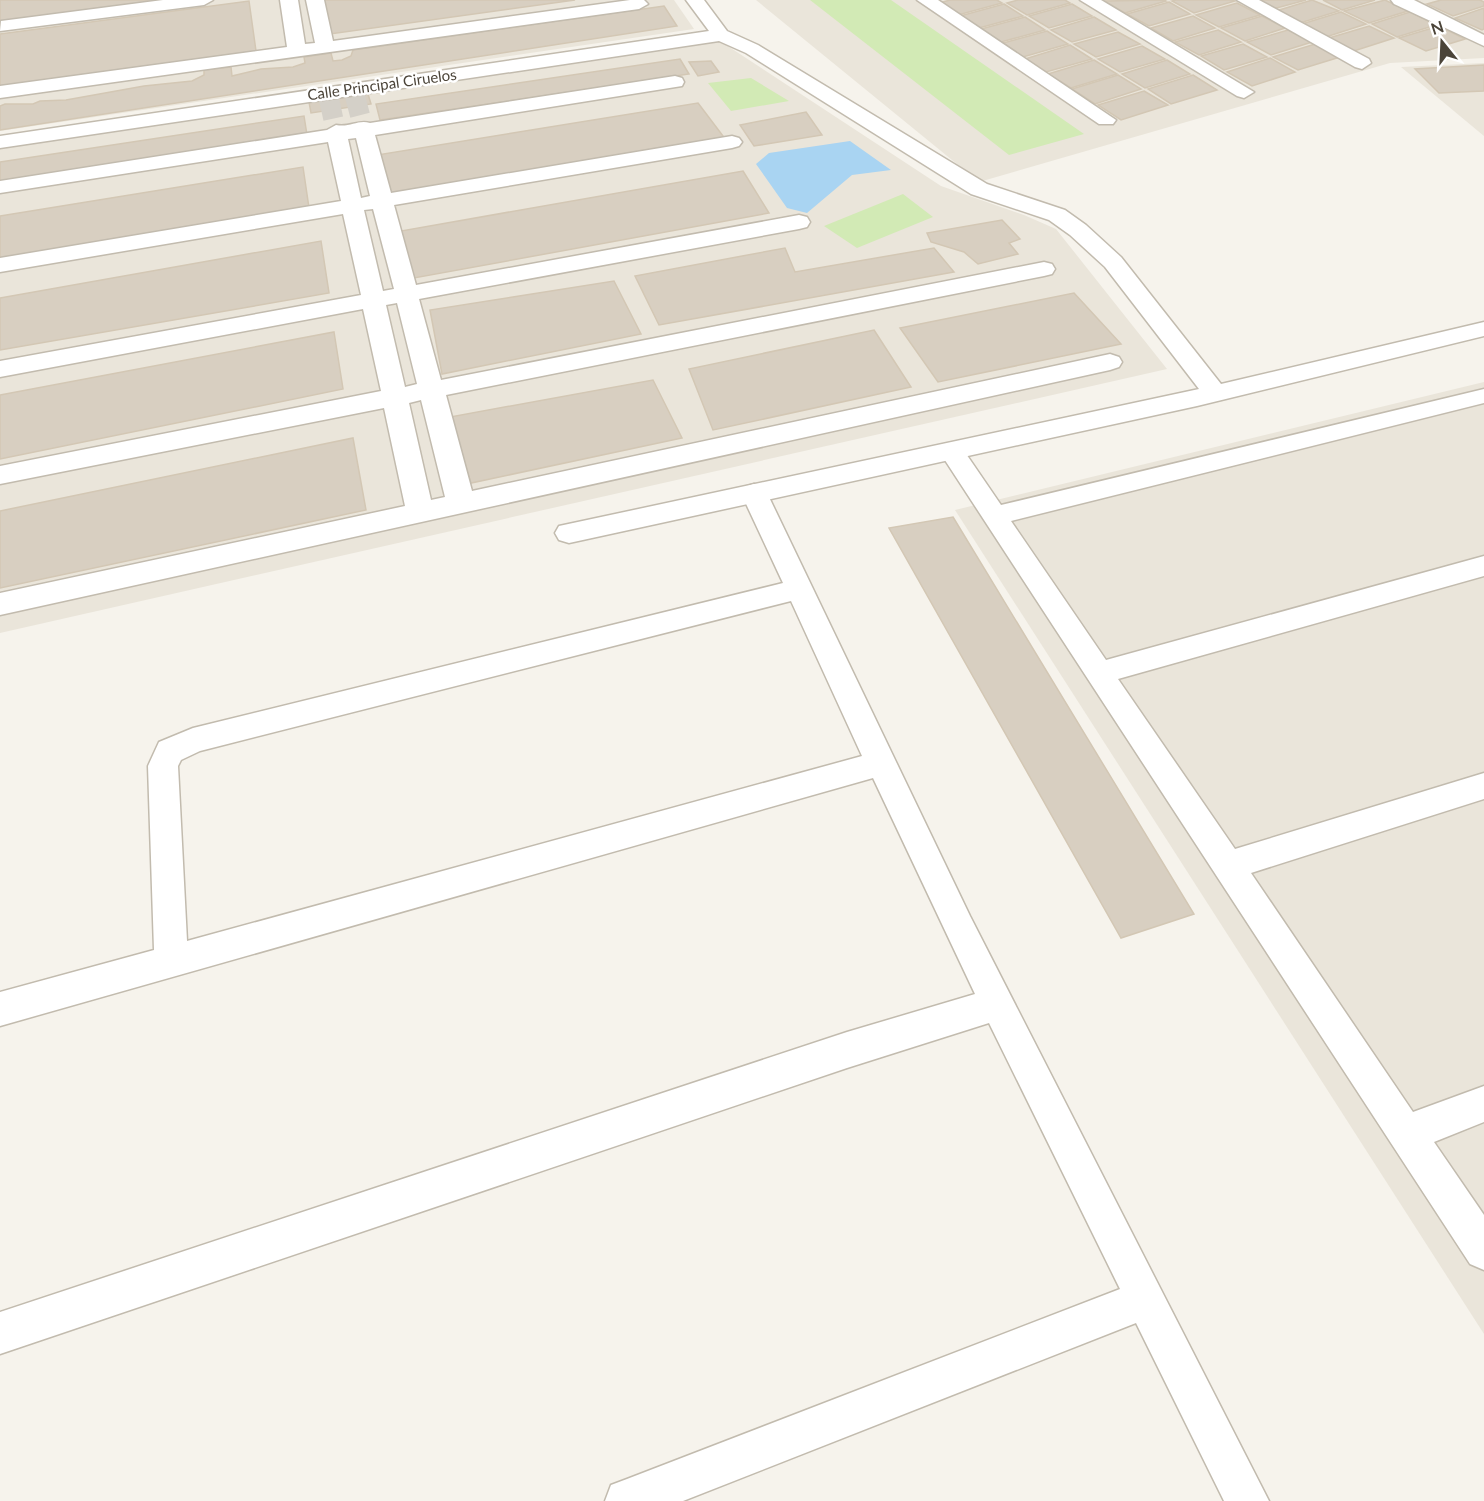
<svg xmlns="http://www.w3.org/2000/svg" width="1484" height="1501" viewBox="0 0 1484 1501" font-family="Lato,sans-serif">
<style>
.residential{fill:#eae5da}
.green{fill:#d2eab5}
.water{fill:#a9d4f2}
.building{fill:#d8cfc1;stroke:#d3c7b4;stroke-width:1.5}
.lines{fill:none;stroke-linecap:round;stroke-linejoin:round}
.street-tunnel{stroke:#d4d0c8;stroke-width:20;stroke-dasharray:20 10;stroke-linecap:butt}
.lane-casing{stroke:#c2bbae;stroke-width:3}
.street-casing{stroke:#c2bbae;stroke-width:3}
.lane{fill:#fff;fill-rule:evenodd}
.street{fill:#fff;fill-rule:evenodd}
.labels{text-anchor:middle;stroke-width:5;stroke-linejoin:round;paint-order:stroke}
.far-street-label{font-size:15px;fill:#4b4439;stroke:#fff}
</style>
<rect width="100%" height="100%" fill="#f6f3ec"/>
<!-- residential -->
<g class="residential">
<polygon points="0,0 674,0 694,29 0,131"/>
<polygon points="756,0 1484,0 1484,58 1390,63 979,182"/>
<polygon points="720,41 941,186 1024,215 1056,229 1167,369 0,633 0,149"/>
<polygon points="1484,63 1484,136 1401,67"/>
<polygon points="1484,382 1484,1334 955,510"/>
</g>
<!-- green -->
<g class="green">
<polygon points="810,0 891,0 1084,134 1009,155"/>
<polygon points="751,78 789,101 731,111 708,83"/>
<polygon points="903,194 933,217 857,248 824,226"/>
</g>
<!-- water -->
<polygon class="water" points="850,141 891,170 852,175 807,213 787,208 756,164 769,153"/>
<!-- building -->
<g class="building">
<polygon points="0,0 165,0 0,22"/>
<polygon points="322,0 575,0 330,34"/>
<polygon points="950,0 997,0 1002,3 958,15 939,3"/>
<polygon points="1018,0 1065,0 1070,3 1027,15 1007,3"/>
<polygon points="1164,0 1166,1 1125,13 1104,1"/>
<polygon points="1176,0 1232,0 1235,1 1194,13 1172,1"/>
<polygon points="1255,0 1306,0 1273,9"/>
<polygon points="1312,0 1339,11 1300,23 1276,11"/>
<polygon points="1323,0 1375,0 1342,10"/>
<polygon points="1385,0 1408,11 1369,23 1344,11"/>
<polygon points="1441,0 1480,0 1484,2 1484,6 1453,16 1427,4"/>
<polygon points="249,1 256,51 0,86 0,34"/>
<polygon points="1169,2 1190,14 1149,26 1127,14"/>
<polygon points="1237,3 1260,15 1219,27 1196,15"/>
<polygon points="1004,4 1023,16 979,28 960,16"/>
<polygon points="1072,4 1092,16 1049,28 1029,16"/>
<polygon points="664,6 677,26 0,130 0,106 5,104 33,104 40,101 66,100 144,86 192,81 204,75 204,70 231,67 232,76 261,69 293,67 305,63 304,57 331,53 333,61 342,60 351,56 353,50"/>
<polygon points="1484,8 1484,29 1482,30 1455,18"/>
<polygon points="1341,12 1366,24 1326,37 1302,24"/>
<polygon points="1410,12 1436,25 1397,37 1372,24"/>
<polygon points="1193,16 1215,28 1173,41 1151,28"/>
<polygon points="1262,16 1285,28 1245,41 1221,28"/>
<polygon points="1025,17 1045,30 1001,42 981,29"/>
<polygon points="1094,17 1116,30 1072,42 1051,30"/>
<polygon points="1369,26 1394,38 1354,51 1329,38"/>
<polygon points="1439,26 1465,39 1426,51 1399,38"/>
<polygon points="1218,30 1241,42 1199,55 1175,42"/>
<polygon points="1288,30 1312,42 1271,55 1247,42"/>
<polygon points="1047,31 1068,44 1023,57 1003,43"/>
<polygon points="1118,32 1140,44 1096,57 1074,44"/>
<polygon points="1243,44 1267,57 1224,70 1201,56"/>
<polygon points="1315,44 1340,57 1298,70 1273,57"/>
<polygon points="1070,45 1092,59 1046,72 1025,59"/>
<polygon points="1142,46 1165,59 1120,72 1098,59"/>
<polygon points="1270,58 1295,72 1252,86 1227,72"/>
<polygon points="680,59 689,74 380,120 376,104"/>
<polygon points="1094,60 1117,74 1071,88 1048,74"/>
<polygon points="1167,60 1190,74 1145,88 1122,74"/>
<polygon points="711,61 719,72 698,76 689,62"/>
<polygon points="1484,65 1484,91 1439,93 1415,69"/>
<polygon points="1118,75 1141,89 1095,104 1072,89"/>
<polygon points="1193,75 1217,90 1171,104 1148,89"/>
<polygon points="1144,91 1168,105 1121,120 1098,105"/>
<polygon points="368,94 371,104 311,113 309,102"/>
<polygon points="698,103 726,140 392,195 377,155"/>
<polygon points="806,112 822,135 754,146 740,125"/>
<polygon points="304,116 307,135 0,183 0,162"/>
<polygon points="303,167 309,208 0,260 0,216"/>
<polygon points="743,171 769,213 414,278 401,231"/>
<polygon points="1002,220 1020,239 1009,243 1018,254 978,264 964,252 931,242 927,233"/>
<polygon points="321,241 329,293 0,350 0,298"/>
<polygon points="785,248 795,272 934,248 954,272 659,325 635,276"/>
<polygon points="614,281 641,334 442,374 430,310"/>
<polygon points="1074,293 1121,344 938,382 900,328"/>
<polygon points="874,330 911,387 713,430 689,369"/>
<polygon points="334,332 343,389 0,459 0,395"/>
<polygon points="653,380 682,438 471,483 450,417"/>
<polygon points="353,438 366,510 0,588 0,511"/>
<polygon points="953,517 1194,914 1121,938 889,528"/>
</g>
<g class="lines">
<!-- street-tunnel -->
<g class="street-tunnel">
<polyline points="355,96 363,127"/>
<polyline points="329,99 336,131"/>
</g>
<!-- lane casing -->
<g class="lane-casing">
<g id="lane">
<polygon points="1484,389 1484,403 1011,521 1106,660 1484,556 1484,576 1118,679 1235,849 1484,773 1484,799 1251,873 1413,1112 1484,1086 1484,1122 1434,1142 1484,1215 1484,1270 1470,1264 939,451 942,445 951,443 960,445 1001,505"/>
<path d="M 754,484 L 763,487 L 767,493 L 970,916 L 1269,1501 L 1224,1501 L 1136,1323 L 683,1501 L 605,1501 L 611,1485 L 627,1479 L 1120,1289 L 989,1023 L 847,1068 L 0,1354 L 0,1312 L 847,1032 L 975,994 L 873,778 L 0,1026 L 0,992 L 154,950 L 148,766 L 159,742 L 193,728 L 783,583 L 741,493 L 745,487 ZM 791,601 L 862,756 L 187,941 L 178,766 L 181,760 L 200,751 Z"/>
</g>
</g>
<!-- street casing -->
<g class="street-casing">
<g id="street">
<polygon points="163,0 213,0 204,5 0,31 1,21"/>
<polygon points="280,0 298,0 305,44 315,43 306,0 324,0 333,41 630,0 644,0 648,4 639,9 0,98 0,86 287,47"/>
<polygon points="686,0 704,0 727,31 758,45 987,184 1065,210 1086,225 1121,257 1221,384 1484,322 1484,336 1197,406 569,543 559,540 555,533 559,526 1199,389 1105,267 1070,235 1049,220 971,194 746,53 719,41 0,148 0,136 709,31"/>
<polygon points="917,0 938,0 1116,120 1113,124 1099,124"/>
<polygon points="1080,0 1101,0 1254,92 1244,98 1237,96"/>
<polygon points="1237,0 1259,0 1369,59 1371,63 1362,69 1355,67"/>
<polygon points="1391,0 1414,0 1484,35 1484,46 1394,4"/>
<path d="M 675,76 L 682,78 L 684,82 L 682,86 L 375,135 L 391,193 L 732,136 L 739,138 L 742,142 L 739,146 L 732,148 L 394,205 L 416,285 L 799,215 L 807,217 L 810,222 L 807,227 L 799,229 L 419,299 L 441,380 L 1044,262 L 1052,264 L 1055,269 L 1052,274 L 1044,276 L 446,395 L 472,491 L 1110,354 L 1119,357 L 1122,362 L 1119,367 L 1110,370 L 0,615 L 0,593 L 405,506 L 384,408 L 0,484 L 0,466 L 381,391 L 363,309 L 0,377 L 0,361 L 361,295 L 343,214 L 0,272 L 0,258 L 341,201 L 328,142 L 0,193 L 0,181 L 327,130 L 336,125 C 350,128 358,119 370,123 ZM 356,138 L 370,196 L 361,198 L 348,139 ZM 373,209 L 394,289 L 383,291 L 364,210 ZM 397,303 L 417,384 L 405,387 L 386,305 ZM 421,400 L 445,497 L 431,500 L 409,403 Z"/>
</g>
</g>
<!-- lane -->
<use href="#lane" class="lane"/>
<!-- street -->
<use href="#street" class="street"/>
</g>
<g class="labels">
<!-- far-street labels -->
<g class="far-street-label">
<text transform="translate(382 85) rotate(-8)" y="5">Calle Principal Ciruelos</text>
</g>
</g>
<!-- north arrow -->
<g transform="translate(1442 42) rotate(342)" stroke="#ffffff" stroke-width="4.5" paint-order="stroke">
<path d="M0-4.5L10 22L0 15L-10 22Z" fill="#4b4439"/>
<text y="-9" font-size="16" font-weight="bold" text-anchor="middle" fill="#4b4439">N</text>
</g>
</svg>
